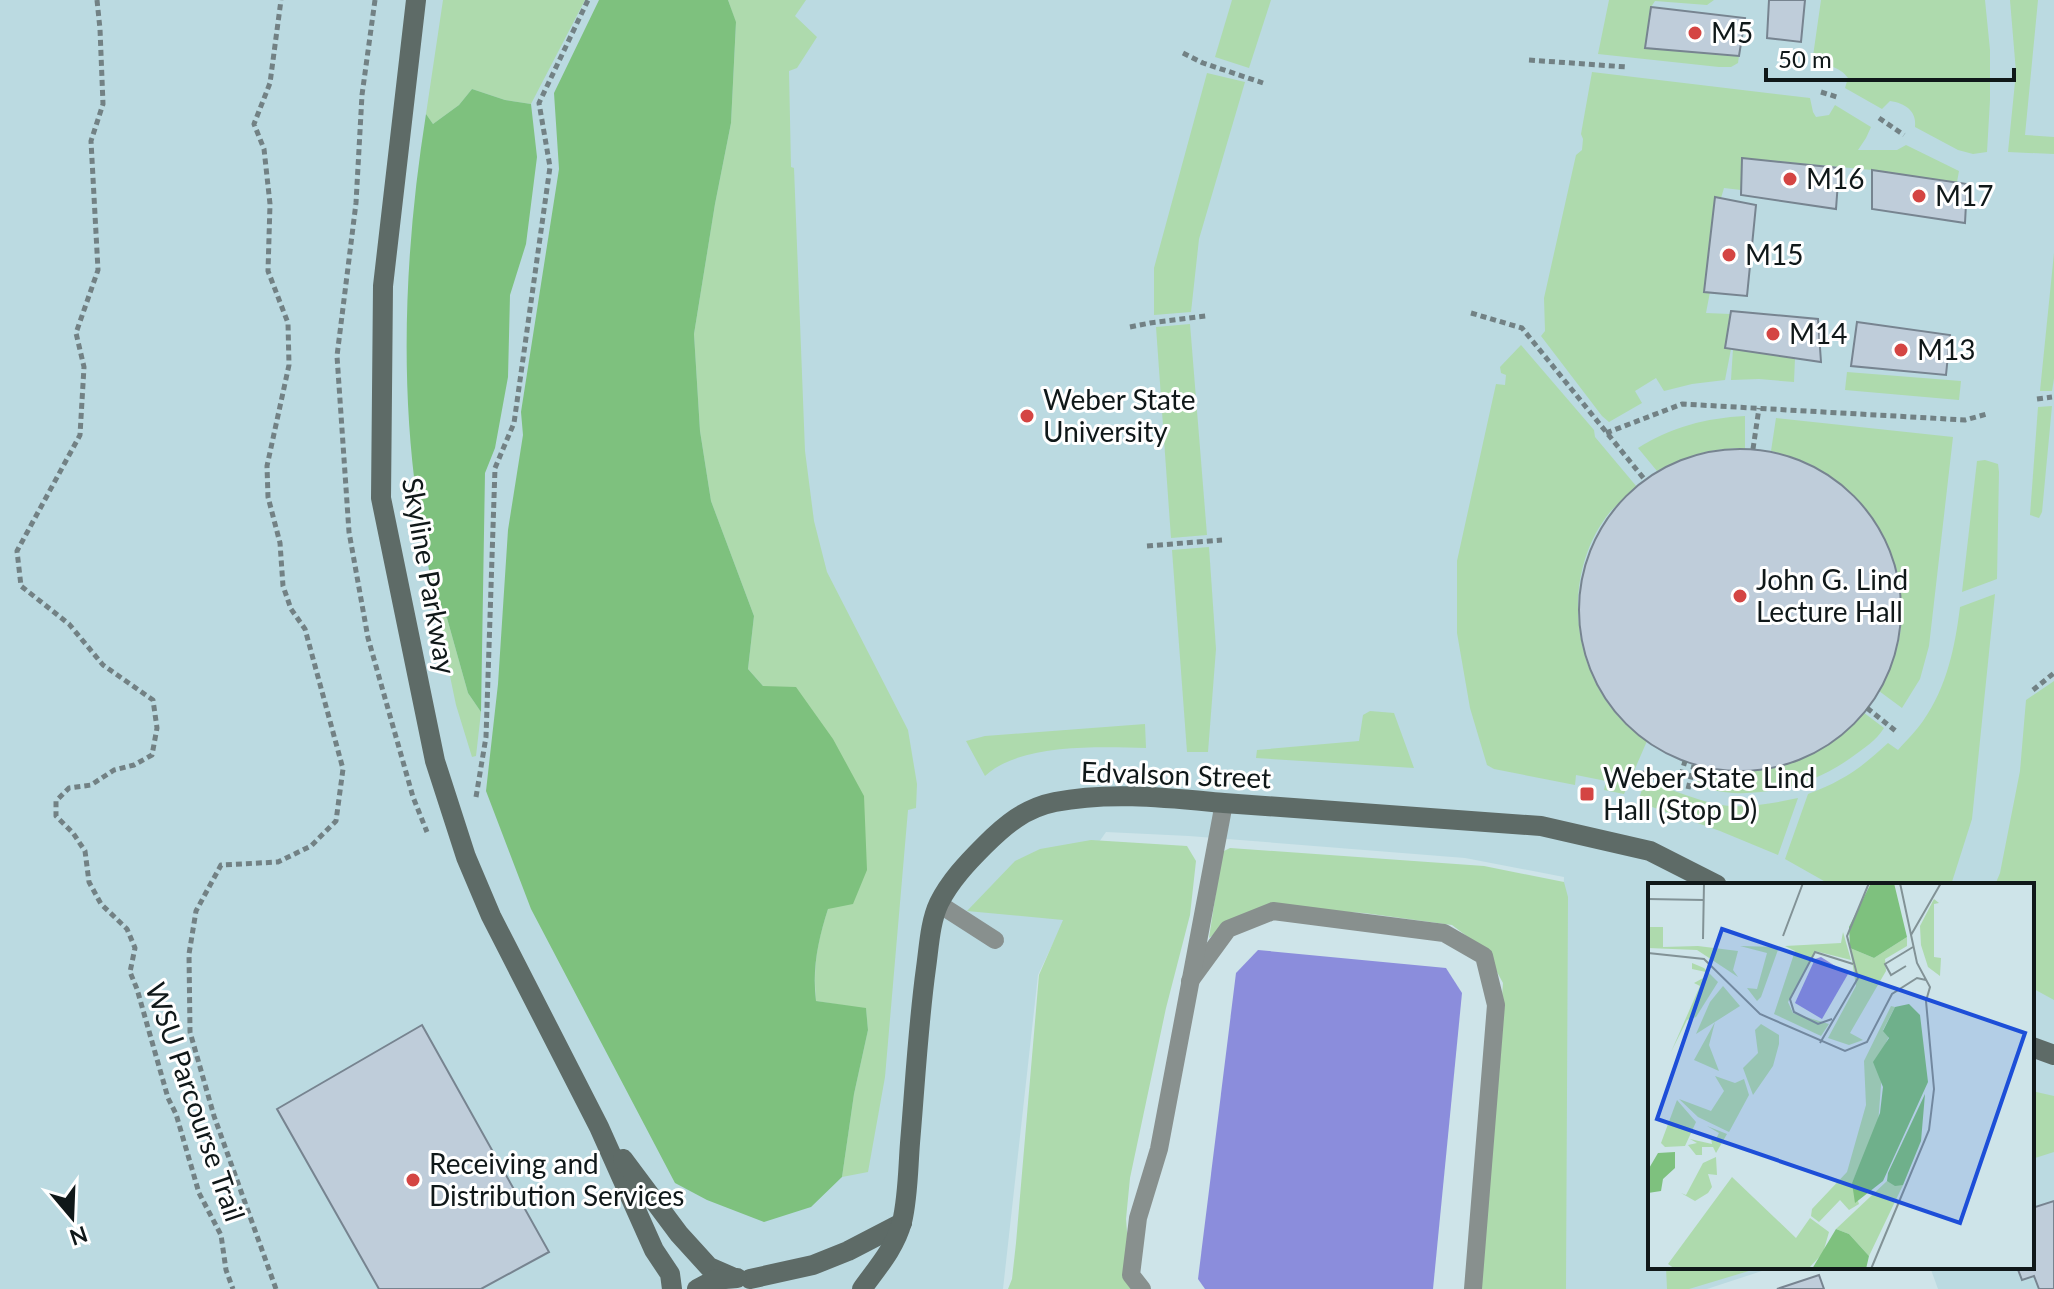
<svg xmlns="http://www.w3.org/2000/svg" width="2054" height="1289" viewBox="0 0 2054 1289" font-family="Lato,sans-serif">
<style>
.built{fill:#bbdae1}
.green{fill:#aedaad}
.forest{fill:#7ec17e}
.water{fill:#8b8ddc}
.building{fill:#bfcdda;stroke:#778490;stroke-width:2}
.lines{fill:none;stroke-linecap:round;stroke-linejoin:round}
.path{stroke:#728184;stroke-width:5;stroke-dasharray:6 4;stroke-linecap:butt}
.lane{stroke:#88908e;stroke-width:18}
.secondary{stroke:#5e6b67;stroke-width:20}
.poi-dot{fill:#d44543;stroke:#fff;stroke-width:3}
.labels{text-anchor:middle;stroke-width:6;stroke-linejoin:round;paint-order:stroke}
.poi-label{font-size:28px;fill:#101819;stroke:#fff;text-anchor:start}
.street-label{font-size:28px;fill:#101819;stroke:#fff}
.inset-road{fill:none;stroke:#829296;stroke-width:2}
.view{fill:#1d4ed8;fill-opacity:0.15;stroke:#1d4ed8;stroke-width:4}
.inset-edge{fill:none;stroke:#101819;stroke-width:4}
</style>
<rect width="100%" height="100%" fill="#cee4e9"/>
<!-- built -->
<polygon class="built" points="0,0 2054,0 2054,1289 1938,1289 1930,1267 2032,1267 2032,885 1650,885 1650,1267 1774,1267 1707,1289 1552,1289 1564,877 1465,858 1189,836 1106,832 1088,858 1066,916 1038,975 1003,1289 0,1289"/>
<!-- green -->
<g class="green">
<polygon points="443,0 585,0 531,104 505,100 472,89 459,105 433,124 426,114"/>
<path d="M 728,0 L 806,0 L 795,16 L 817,37 L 797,68 L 789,71 L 791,167 L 794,168 L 805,451 L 814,521 L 827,572 L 908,730 L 917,784 L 916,808 L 908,810 L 885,1077 L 868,1172 L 842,1177 L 854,1094 L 868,1030 L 866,1009 L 816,1001 C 813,967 817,942 828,909 L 763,686 L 748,669 L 754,616 L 711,501 L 700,431 L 694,334 L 715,204 L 731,123 L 736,23 Z"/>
<polygon points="1232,0 1271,0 1249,68 1215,57"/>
<polygon points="1609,0 1714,0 1707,5 1655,1 1651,7 1645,47 1739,56 1738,63 1731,67 1719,67 1598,54"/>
<path d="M 1821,0 L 1985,0 L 1990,50 L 1990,100 L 1987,152 L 1973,154 L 1958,150 L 1915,127 C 1917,111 1905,103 1890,101 L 1882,109 L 1845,88 L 1848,78 C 1840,66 1825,65 1812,63 Z"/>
<polygon points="2010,0 2038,0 2025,135 2054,137 2054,154 2008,152 2016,72"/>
<polygon points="1592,72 1810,98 1813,112 1816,117 1829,115 1835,105 1871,127 1866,138 1858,150 1897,150 1906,145 1959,171 1957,182 1872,170 1743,158 1741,190 1724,188 1721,198 1715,197 1704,291 1710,292 1706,313 1730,314 1725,348 1731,349 1725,380 1692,384 1664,391 1656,378 1635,391 1642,403 1609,422 1602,416 1541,336 1545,331 1544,298 1576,155 1582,150 1583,139 1581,134"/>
<polygon points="1207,73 1245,82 1199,239 1191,312 1154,315 1154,268"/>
<polygon points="2054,253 2054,378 2052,391 2040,391"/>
<polygon points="1190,324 1207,535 1171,538 1156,327"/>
<path d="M 1521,345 L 1594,430 L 1595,437 L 1637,487 C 1628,495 1618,503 1610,512 C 1555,580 1573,694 1647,741 L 1624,794 L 1604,790 L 1606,781 L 1576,775 L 1575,785 L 1494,769 L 1487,765 L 1470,708 L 1457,633 L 1457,561 L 1496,384 L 1505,385 L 1506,375 L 1501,373 L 1500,367 Z"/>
<polygon points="1733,349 1795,358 1794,382 1759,379 1731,380"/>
<polygon points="1847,372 1961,381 1959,400 1845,390"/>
<polygon points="2052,406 2042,512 2039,518 2030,515 2038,407"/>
<path d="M 1745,416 L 1745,449 C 1714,446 1685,457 1657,471 L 1638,448 C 1671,427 1706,418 1745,416 Z"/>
<path d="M 1776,418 L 1953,437 L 1929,646 L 1920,679 L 1902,708 L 1879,691 C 1887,674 1895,658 1899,640 C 1912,573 1879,506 1822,471 C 1807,461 1788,456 1771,451 Z"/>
<polygon points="1985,460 1998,464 1999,472 1997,579 1962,592 1977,461"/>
<polygon points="1209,547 1216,649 1208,752 1187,752 1172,550"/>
<path d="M 1995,594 L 1972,819 L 1951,885 L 1831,885 L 1785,859 L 1808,794 C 1843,781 1861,768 1888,743 L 1898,750 C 1906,741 1916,731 1923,721 C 1947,687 1955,647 1960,607 Z"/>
<polygon points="436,609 447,618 468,693 481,712 476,756 472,757 456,705"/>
<polygon points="2054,681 2054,1000 2032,988 2032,885 1995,885 2000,873 2020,771 2026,700"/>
<polygon points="1370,711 1394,713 1414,768 1256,758 1257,750 1359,741 1363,715"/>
<path d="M 1863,712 L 1884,728 C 1876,741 1864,748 1852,757 C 1818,782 1775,795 1733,793 C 1721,792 1708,789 1696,787 L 1699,766 C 1710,768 1720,770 1730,771 C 1778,774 1835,751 1863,712 Z"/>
<path d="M 1145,724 L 1146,748 C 1099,747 1020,743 985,776 L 966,741 L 985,736 Z"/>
<path d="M 1645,780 C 1672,789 1700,803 1729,806 C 1752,807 1775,803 1798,798 L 1778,855 L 1720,831 L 1638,802 Z"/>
<polygon points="1091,840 1187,846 1196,861 1190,915 1166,1008 1130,1178 1126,1219 1131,1283 1135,1289 1008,1289 1012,1279 1016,1243 1039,975 1063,920 967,911 1015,861 1040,849"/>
<polygon points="1230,848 1484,866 1564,882 1568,897 1566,1289 1478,1289 1488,1194 1503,983 1485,950 1452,925 1364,913 1268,907 1232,922 1209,938 1222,852"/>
<polygon points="2032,1091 2054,1096 2054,1152 2032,1159"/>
<polygon points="1666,1267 1762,1267 1689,1289 1667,1289"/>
</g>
<!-- forest -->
<g class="forest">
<path d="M 599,0 L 728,0 L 736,22 L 731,123 L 715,204 L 694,334 L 700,431 L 711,501 L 754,616 L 748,669 L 763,686 L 796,687 L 833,739 L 864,796 L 867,870 L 853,904 L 828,909 C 818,940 812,969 816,1001 L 866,1008 L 868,1030 L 854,1094 L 842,1177 L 811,1207 L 764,1222 L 707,1200 L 675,1183 L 531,909 L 486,791 L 498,684 L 508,530 L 523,435 L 521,412 L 559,169 L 554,93 Z"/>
<path d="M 472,89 L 505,100 L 531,104 L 537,157 L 526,244 L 510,295 L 508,377 L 495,448 L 485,473 L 481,712 L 468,693 L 447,618 L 436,609 C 430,572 422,536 417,500 C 399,372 406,240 426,114 L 433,124 L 459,105 Z"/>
</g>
<!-- water -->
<polygon class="water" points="1258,950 1446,968 1462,993 1433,1289 1205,1289 1198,1279 1236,973"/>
<!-- building -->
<g class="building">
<polygon points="1769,0 1805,0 1801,42 1767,38"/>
<polygon points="1651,7 1745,18 1739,56 1645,48"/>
<polygon points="1742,158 1839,168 1836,209 1741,195"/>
<polygon points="1872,170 1967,184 1965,223 1872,209"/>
<polygon points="1715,197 1756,205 1747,296 1704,292"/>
<polygon points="1731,311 1818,319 1821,362 1725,348"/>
<polygon points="1857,322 1950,335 1946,375 1851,366"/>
<circle cx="1740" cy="610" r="161"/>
<polygon points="422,1025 549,1252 481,1289 379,1289 277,1109"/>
<polygon points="2054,1201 2054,1289 2039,1289 2034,1276 2022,1280 2017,1267 2032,1267 2032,1208"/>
<polygon points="1819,1275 1824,1289 1777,1289"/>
</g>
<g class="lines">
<!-- path -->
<g class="path">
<polyline points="97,0 100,29 103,104 91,141 98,270 76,333 84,367 80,435 17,551 21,586 69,624 103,665 153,700 157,728 152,755 134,765 114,770 91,785 69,788 56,801 56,816 73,833 85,851 89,882 101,904 127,929 135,948 130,972 137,989 168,1098 176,1114 199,1193 221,1235 226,1270 233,1289"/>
<polyline points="375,0 362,95 356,203 337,356 349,532 368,638 413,797 427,832"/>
<polyline points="1183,53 1203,63 1263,83"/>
<polyline points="1529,60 1627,67"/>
<polyline points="1821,92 1837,97"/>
<polyline points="1879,118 1904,135"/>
<polyline points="1471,313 1522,328 1645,480"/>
<polyline points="1130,327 1150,323 1206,316"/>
<polyline points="2037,399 2052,397"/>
<polyline points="1606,433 1682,404 1965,420 1987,414"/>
<polyline points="1753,449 1759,408"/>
<polyline points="1147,546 1222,540"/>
<polyline points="2033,690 2054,673"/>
<polyline points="1867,708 1897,732"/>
<polyline points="1642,773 1670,782"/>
<polyline points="1678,785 1685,761"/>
<polyline points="1688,789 1694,765"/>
<polyline points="476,797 486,737 495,468 514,423 550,167 539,103 588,0"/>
<polyline points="276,1289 214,1116 190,1032 189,954 196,911 221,865 278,862 311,846 336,821 343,769 305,629 291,609 283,586 280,543 268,497 267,466 289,365 288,323 268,271 270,204 264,149 254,124 270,83 281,0"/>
</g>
<!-- lane -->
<g class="lane">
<polyline points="939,904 995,940"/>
<polyline points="1190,981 1228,929 1273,911 1444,933 1484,956 1496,1005 1473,1289"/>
<polyline points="1142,1289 1131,1275 1138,1218 1159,1149 1224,803"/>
</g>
<!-- secondary -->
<g class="secondary">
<polyline points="416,0 383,286 381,498 435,761 466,857 491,916 599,1127 654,1250 670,1274 672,1289"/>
<polyline points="2032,1047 2054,1055"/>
<polyline points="623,1159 679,1234 709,1267 732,1277"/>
<polyline points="750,1279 813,1265 848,1251 902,1223"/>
<polyline points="697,1289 714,1280 737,1278"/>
<path d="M 862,1289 C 877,1268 895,1248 902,1222 C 908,1197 908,1169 910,1143 C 915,1085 918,1026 926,968 C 929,947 930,922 939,903 C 950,881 967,863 984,846 C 1005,825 1025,808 1055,802 C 1110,791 1169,798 1224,803 L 1541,826 L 1650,851 L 1717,885"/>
</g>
</g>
<!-- markers -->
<g class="poi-dot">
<circle cx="1695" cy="33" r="8"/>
<circle cx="1790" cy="179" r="8"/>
<circle cx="1919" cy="196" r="8"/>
<circle cx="1729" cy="255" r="8"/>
<circle cx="1773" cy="334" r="8"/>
<circle cx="1901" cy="350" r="8"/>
<circle cx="1027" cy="416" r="8"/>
<circle cx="1740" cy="596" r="8"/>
<rect x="1579" y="786" width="16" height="16" rx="4"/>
<circle cx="413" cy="1180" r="8"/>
</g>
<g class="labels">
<!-- poi labels -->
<g class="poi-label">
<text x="1711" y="43">M5</text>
<text x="1806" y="189">M16</text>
<text x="1935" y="206">M17</text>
<text x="1745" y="265">M15</text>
<text x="1789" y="344">M14</text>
<text x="1917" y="360">M13</text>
<text x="1043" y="410">Weber State<tspan x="1043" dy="32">University</tspan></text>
<text x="1756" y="590">John G. Lind<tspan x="1756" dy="32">Lecture Hall</tspan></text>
<text x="1603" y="788">Weber State Lind<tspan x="1603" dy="32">Hall (Stop D)</tspan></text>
<text x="429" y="1174">Receiving and<tspan x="429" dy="32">Distribution Services</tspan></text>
</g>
<!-- street labels -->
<g class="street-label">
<text transform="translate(429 576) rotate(80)" y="10">Skyline Parkway</text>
<text transform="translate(1176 775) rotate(2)" y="10">Edvalson Street</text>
<text transform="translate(195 1102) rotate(71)" y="10">WSU Parcourse Trail</text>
</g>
</g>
<!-- overview -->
<g transform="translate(1648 883)">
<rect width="386" height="386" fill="#cee4e9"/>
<path d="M 286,16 L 291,20 L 286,21 L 286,74 L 293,75 L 292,93 L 280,84 L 273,62 L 272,43 ZM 0,44 L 15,44 L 15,64 L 50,63 L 90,68 L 85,87 L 90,94 L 49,67 L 0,65 ZM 195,49 L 203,77 L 167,68 L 140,119 L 145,130 L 181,141 L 173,153 L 126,131 L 147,68 L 137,63 L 193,60 ZM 259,54 L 259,63 L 237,76 L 238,88 L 202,150 L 215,157 L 201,162 L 180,155 L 208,103 L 202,65 L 226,75 ZM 131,64 L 113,114 L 109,118 L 99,105 L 109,106 L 119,70 L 92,63 ZM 44,80 L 56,85 L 70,99 L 48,134 L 39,137 L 23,169 L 52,103 L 46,100 L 57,94 L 58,89 L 44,86 ZM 75,103 L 92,123 L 48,151 L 62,119 ZM 243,123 L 247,124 L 235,147 L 242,151 L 236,164 L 230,241 L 204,300 L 211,321 L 201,327 L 192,317 L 171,339 L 163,333 L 164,326 L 199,289 L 218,222 L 216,178 ZM 67,139 L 61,162 L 71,188 L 46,177 ZM 113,141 L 131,152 L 131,161 L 125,183 L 105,212 L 95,185 L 110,170 L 107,147 ZM 67,193 L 87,200 L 96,196 L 101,212 L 81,249 L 50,234 L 31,216 L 63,228 L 76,208 ZM 29,217 L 48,239 L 37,263 L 17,264 L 13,260 ZM 59,243 L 79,251 L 68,270 L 65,264 L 54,264 L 54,272 L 48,272 L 40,262 L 49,260 L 42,256 L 64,261 L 63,255 L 56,254 L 60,253 L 68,256 L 71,250 ZM 68,274 L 69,292 L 60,291 L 64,304 L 60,310 L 47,318 L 33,310 L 38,312 L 55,280 ZM 84,294 L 148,355 L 162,335 L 181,349 L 175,370 L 160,386 L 27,386 L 20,381 ZM 239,298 L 255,302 L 221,373 L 201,351 L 188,346 Z" fill="#aedaad"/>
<path d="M 223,0 L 246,0 L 259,54 L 226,75 L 202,65 L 201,44 ZM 261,121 L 272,132 L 280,199 L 235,298 L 207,320 L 204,300 L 232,230 L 235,204 L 225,179 L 241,155 L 235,148 L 247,124 ZM 277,211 L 273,258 L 255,302 L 247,303 L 239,298 L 240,290 ZM 27,269 L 27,285 L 15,296 L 13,308 L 0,310 L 0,287 L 10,270 ZM 188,346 L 201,351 L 221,373 L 218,386 L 164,386 Z" fill="#7ec17e"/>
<path d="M 173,74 L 200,91 L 174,136 L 147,120 L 167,76 Z" fill="#8b8ddc"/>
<path class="inset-road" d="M 0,16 L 56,17M 263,52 L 293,0M 135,53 L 155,0M 55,56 L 56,0M 0,70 L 56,76 L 112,131 L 197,168 L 219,159 L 244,111 L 269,95 L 278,97M 258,83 L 243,92 L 237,81 L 265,64M 184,136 L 170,141 L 146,129 L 142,116 L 167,69 L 205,81M 172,160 L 210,95 L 199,53 L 221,0M 223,386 L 281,247 L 286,206 L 278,118 L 282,104 L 269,80 L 252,0"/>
<path class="view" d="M 74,46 L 377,150 L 312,340 L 9,236 Z"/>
<rect width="386" height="386" class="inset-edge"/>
</g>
<!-- north arrow -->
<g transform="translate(72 1217) rotate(161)" stroke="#ffffff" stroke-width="6" paint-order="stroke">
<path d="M0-6L14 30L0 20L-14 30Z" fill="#101819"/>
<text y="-12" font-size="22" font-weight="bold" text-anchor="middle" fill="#101819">N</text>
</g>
<!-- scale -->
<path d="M1766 68v12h248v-12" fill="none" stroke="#101819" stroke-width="4"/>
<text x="1778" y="68" font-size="24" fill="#101819" stroke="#ffffff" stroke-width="6" paint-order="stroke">50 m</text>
</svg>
